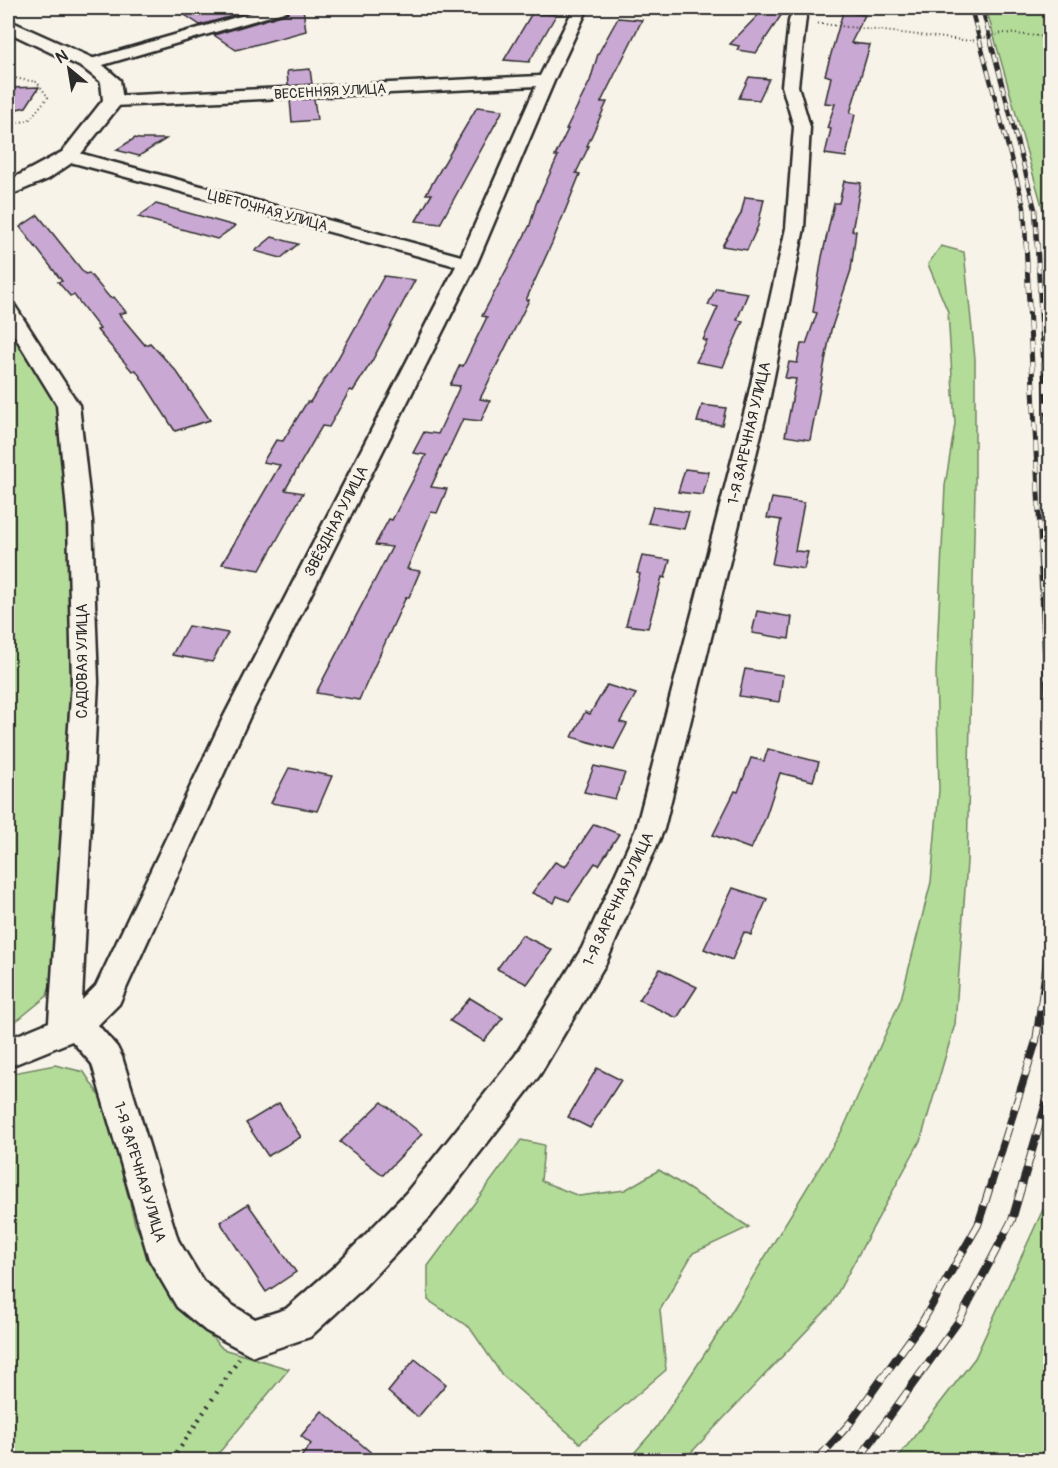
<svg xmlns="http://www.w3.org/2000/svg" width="1058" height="1468" viewBox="0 0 1058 1468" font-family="Pangolin,sans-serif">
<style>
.green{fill:#b4dc99;stroke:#708462;stroke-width:1.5}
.building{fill:#c9a8d3;stroke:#2b2b2b;stroke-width:1.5}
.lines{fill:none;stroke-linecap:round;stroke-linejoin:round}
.street-casing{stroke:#2b2b2b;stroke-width:5}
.secondary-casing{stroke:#2b2b2b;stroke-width:5}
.path-far1{stroke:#2b2b2b;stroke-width:2;stroke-dasharray:1 3;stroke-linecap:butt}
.path{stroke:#2b2b2b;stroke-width:4.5;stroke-dasharray:2 6;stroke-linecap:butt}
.street{fill:#f7f3e8;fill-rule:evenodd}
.secondary{fill:#f7f3e8;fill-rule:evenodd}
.rail-far3-casing{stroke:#2b2b2b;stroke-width:4.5}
.rail-far2-casing{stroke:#2b2b2b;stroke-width:5}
.rail-far1-casing{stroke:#2b2b2b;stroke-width:7}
.rail-casing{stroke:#2b2b2b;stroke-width:8}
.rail-far3{stroke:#f7f3e8;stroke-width:3;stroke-dasharray:8;stroke-linecap:butt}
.rail-far2{stroke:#f7f3e8;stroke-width:4;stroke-dasharray:10;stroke-linecap:butt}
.rail-far1{stroke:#f7f3e8;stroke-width:4.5;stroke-dasharray:14;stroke-linecap:butt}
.rail{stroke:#f7f3e8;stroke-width:6;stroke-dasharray:17;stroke-linecap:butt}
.labels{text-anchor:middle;stroke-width:6;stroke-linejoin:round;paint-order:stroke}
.far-street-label{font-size:14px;fill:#2b2b2b;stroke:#f7f3e8}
.street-label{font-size:15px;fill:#2b2b2b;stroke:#f7f3e8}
</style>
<rect width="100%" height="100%" fill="#f7f3e8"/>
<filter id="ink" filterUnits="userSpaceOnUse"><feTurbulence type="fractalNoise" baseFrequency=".0167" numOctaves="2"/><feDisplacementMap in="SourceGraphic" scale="12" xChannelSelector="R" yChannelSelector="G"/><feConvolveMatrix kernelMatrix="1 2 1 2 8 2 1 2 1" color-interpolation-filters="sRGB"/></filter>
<g filter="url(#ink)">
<!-- green -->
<g class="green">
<polygon points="986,8 1050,8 1050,266 1048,227"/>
<polygon points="941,246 964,252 975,359 975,488 967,862 955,1024 921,1139 831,1305 684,1460 628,1460 656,1428 721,1329 843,1129 901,999 931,882 939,790 936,672 945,486 955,424 948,312 928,264"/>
<polygon points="8,318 39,359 68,413 75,459 72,903 47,996 19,1019 8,1025"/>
<polygon points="55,1065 84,1072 106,1106 135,1224 168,1292 223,1349 289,1369 213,1460 8,1460 8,1074"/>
<polygon points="521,1140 544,1145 541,1181 579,1196 625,1190 659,1170 749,1227 693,1253 660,1310 666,1370 580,1443 502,1375 470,1328 428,1300 428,1266"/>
<polygon points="1050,1194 1050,1460 896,1460 975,1358"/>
</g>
<!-- building -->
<g class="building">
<polygon points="203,8 262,8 200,25 182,13"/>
<polygon points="291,8 303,8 306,31 236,50 214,35 288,13"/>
<polygon points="765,8 786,8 756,53 737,50 739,46 730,44"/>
<polygon points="843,12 865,15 851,43 870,45 850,113 855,114 846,157 825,154 831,129 827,128 835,104 825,103 831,77 825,75"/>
<polygon points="532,13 556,15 529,62 504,60"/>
<polygon points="618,18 642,20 601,102 607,102 587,146 589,146 576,173 580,174 552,243 526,300 529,300 480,399 490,401 481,421 463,419 431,487 447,489 437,513 431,512 407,569 420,571 409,597 406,597 359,700 316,693 392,547 375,545 389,519 392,520 426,455 413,453 424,432 438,434 460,386 450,385 460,365 463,366 487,317 482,316 530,225 536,204 558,156 555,156 568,129 566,129 590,81 598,54"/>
<polygon points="310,69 312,84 288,86 287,71"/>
<polygon points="749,77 769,79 759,100 739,98"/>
<polygon points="39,87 26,107 8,111 8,88"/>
<polygon points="314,99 317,120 292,122 290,100"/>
<polygon points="477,107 503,110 440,224 416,221 432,194 426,194"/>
<polygon points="135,138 139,139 166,139 139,156 116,150"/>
<polygon points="844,181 861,183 852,231 856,231 851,270 831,330 810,440 785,436 796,379 785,378 789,362 797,363 801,344 806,344 817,313 813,312 822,257 834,203 839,203"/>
<polygon points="745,197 764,199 758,226 747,250 722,246 741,214"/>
<polygon points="156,204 210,219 235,226 217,239 138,217"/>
<polygon points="38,215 85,274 89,273 110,298 114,297 126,312 119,314 145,345 150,343 177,372 210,420 175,431 136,370 132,371 97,330 100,329 74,295 70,296 58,282 62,281 20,227"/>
<polygon points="272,237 298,244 281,258 255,251"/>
<polygon points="384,276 415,280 372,361 353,391 350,390 329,427 322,426 285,490 303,493 260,570 222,564 280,465 263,462 276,440 283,441 307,402 310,402 333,367"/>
<polygon points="716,288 748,293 737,320 743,321 723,367 696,362 707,341 703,340 718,307 708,305"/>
<polygon points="702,405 726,408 722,425 697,422"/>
<polygon points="685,469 709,472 703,495 678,492"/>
<polygon points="772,498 804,503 795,551 808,552 804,569 772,564 781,520 767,518"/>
<polygon points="653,507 689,512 684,529 648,523"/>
<polygon points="642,556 670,560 665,578 662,577 648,628 626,625 640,574 637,573"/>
<polygon points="757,611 792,617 789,639 752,633"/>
<polygon points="188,626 228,633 212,662 172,655"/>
<polygon points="745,669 783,675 779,702 739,696"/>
<polygon points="607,685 636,694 620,722 627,724 614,749 572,737 585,712 590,714"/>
<polygon points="768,749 819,762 813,781 780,773 765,819 751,849 713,835 735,791 738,792 751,758 764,761"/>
<polygon points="594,766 625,773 615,799 584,792"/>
<polygon points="289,768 332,776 317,811 271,803"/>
<polygon points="594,824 619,834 599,865 595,863 569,901 557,896 554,903 532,893 555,862 565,867"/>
<polygon points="733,888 767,899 751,935 744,932 732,960 704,949"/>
<polygon points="522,935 552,950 527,984 497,969"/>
<polygon points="660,969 697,987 677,1018 639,1000"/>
<polygon points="470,998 503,1018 484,1041 450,1021"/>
<polygon points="597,1068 621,1080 590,1128 568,1117"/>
<polygon points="382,1102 422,1134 383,1175 340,1142"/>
<polygon points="279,1103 301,1137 268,1156 246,1123"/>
<polygon points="248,1204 296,1272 266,1292 220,1222"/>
<polygon points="415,1359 446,1384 418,1417 388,1392"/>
<polygon points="322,1411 381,1461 298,1461 311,1444 301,1436"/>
</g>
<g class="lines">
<!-- street casing -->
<g class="street-casing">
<g id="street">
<polygon points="268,8 289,8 287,11 96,67 90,69 82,64 84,61"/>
<polygon points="574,8 588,8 554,81 477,263 249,718 119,1004 98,1025 117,1047 122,1057 178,1240 203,1281 232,1305 255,1319 286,1309 334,1267 406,1193 515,1056 582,948 636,829 746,406 786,228 794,127 782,86 789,21 793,8 807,8 798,86 810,127 804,228 768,406 664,829 606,963 539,1076 430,1217 360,1291 310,1337 253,1356 206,1331 177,1307 149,1259 92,1064 72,1041 8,1067 8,1039 49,1022 72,682 68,521 57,405 8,325 8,304 15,306 79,405 92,521 98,682 82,1000 96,986 223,718 456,266 63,160 60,156 69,151 75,152 461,256 536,86 113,106 105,101 113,96 540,76"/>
</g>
</g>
<!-- secondary casing -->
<g class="secondary-casing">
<polygon id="secondary" points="8,20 97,60 120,80 123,101 76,160 48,179 8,196 8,181 62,152 103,100 101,82 83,68 8,32"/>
</g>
<!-- path-far1 -->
<g class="path-far1">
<polyline points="814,23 971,41 1003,33 1050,37"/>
<polyline points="8,77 37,82 48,97 29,120 8,125"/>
</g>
<!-- path -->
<polyline class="path" points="172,1460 239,1359"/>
<!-- street -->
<use href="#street" class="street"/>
<!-- secondary -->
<use href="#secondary" class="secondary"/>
<!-- rail-far3 casing -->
<g class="rail-far3-casing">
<g id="rail-far3">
<polyline points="971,8 1024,207 1026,244"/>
<polyline points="982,8 1035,209 1037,244"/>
</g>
</g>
<!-- rail-far2 casing -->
<g class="rail-far2-casing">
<g id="rail-far2">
<polyline points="1026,242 1041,555"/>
<polyline points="1037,242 1050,479"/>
</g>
</g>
<!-- rail-far1 casing -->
<g class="rail-far1-casing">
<g id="rail-far1">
<polyline points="1041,554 1050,751"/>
<polyline points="1048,955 1050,942"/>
</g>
</g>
<!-- rail casing -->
<g class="rail-casing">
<g id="rail">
<polyline points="817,1460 850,1423 921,1324 978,1225 1036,1041 1048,954"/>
<polyline points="858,1460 960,1319 1012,1220 1050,1089"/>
</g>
</g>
<!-- rail-far3 -->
<use href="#rail-far3" class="rail-far3"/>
<!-- rail-far2 -->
<use href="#rail-far2" class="rail-far2"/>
<!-- rail-far1 -->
<use href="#rail-far1" class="rail-far1"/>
<!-- rail -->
<use href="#rail" class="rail"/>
</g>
</g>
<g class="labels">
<!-- far-street labels -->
<g class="far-street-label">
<text transform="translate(330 91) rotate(-3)" y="5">ВЕСЕННЯЯ УЛИЦА</text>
<text transform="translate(268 210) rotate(15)" y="5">ЦВЕТОЧНАЯ УЛИЦА</text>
</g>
<!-- street labels -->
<g class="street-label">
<text transform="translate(749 433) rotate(-77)" y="5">1-Я ЗАРЕЧНАЯ УЛИЦА</text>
<text transform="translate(336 521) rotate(-63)" y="5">ЗВЁЗДНАЯ УЛИЦА</text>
<text transform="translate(82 661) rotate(-90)" y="5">САДОВАЯ УЛИЦА</text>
<text transform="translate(618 899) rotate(-65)" y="5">1-Я ЗАРЕЧНАЯ УЛИЦА</text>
<text transform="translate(140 1172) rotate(73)" y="5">1-Я ЗАРЕЧНАЯ УЛИЦА</text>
</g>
</g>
<!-- margin -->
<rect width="1058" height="1468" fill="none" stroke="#f7f3e8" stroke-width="30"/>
<rect x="15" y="15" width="1028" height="1438" fill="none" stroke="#2b2b2b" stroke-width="2" filter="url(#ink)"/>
<!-- north arrow -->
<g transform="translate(69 69) rotate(330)" stroke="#f7f3e8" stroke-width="4.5" paint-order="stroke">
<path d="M0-4.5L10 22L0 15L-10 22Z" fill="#2b2b2b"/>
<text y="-9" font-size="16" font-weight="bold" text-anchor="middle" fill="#2b2b2b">N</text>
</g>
</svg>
